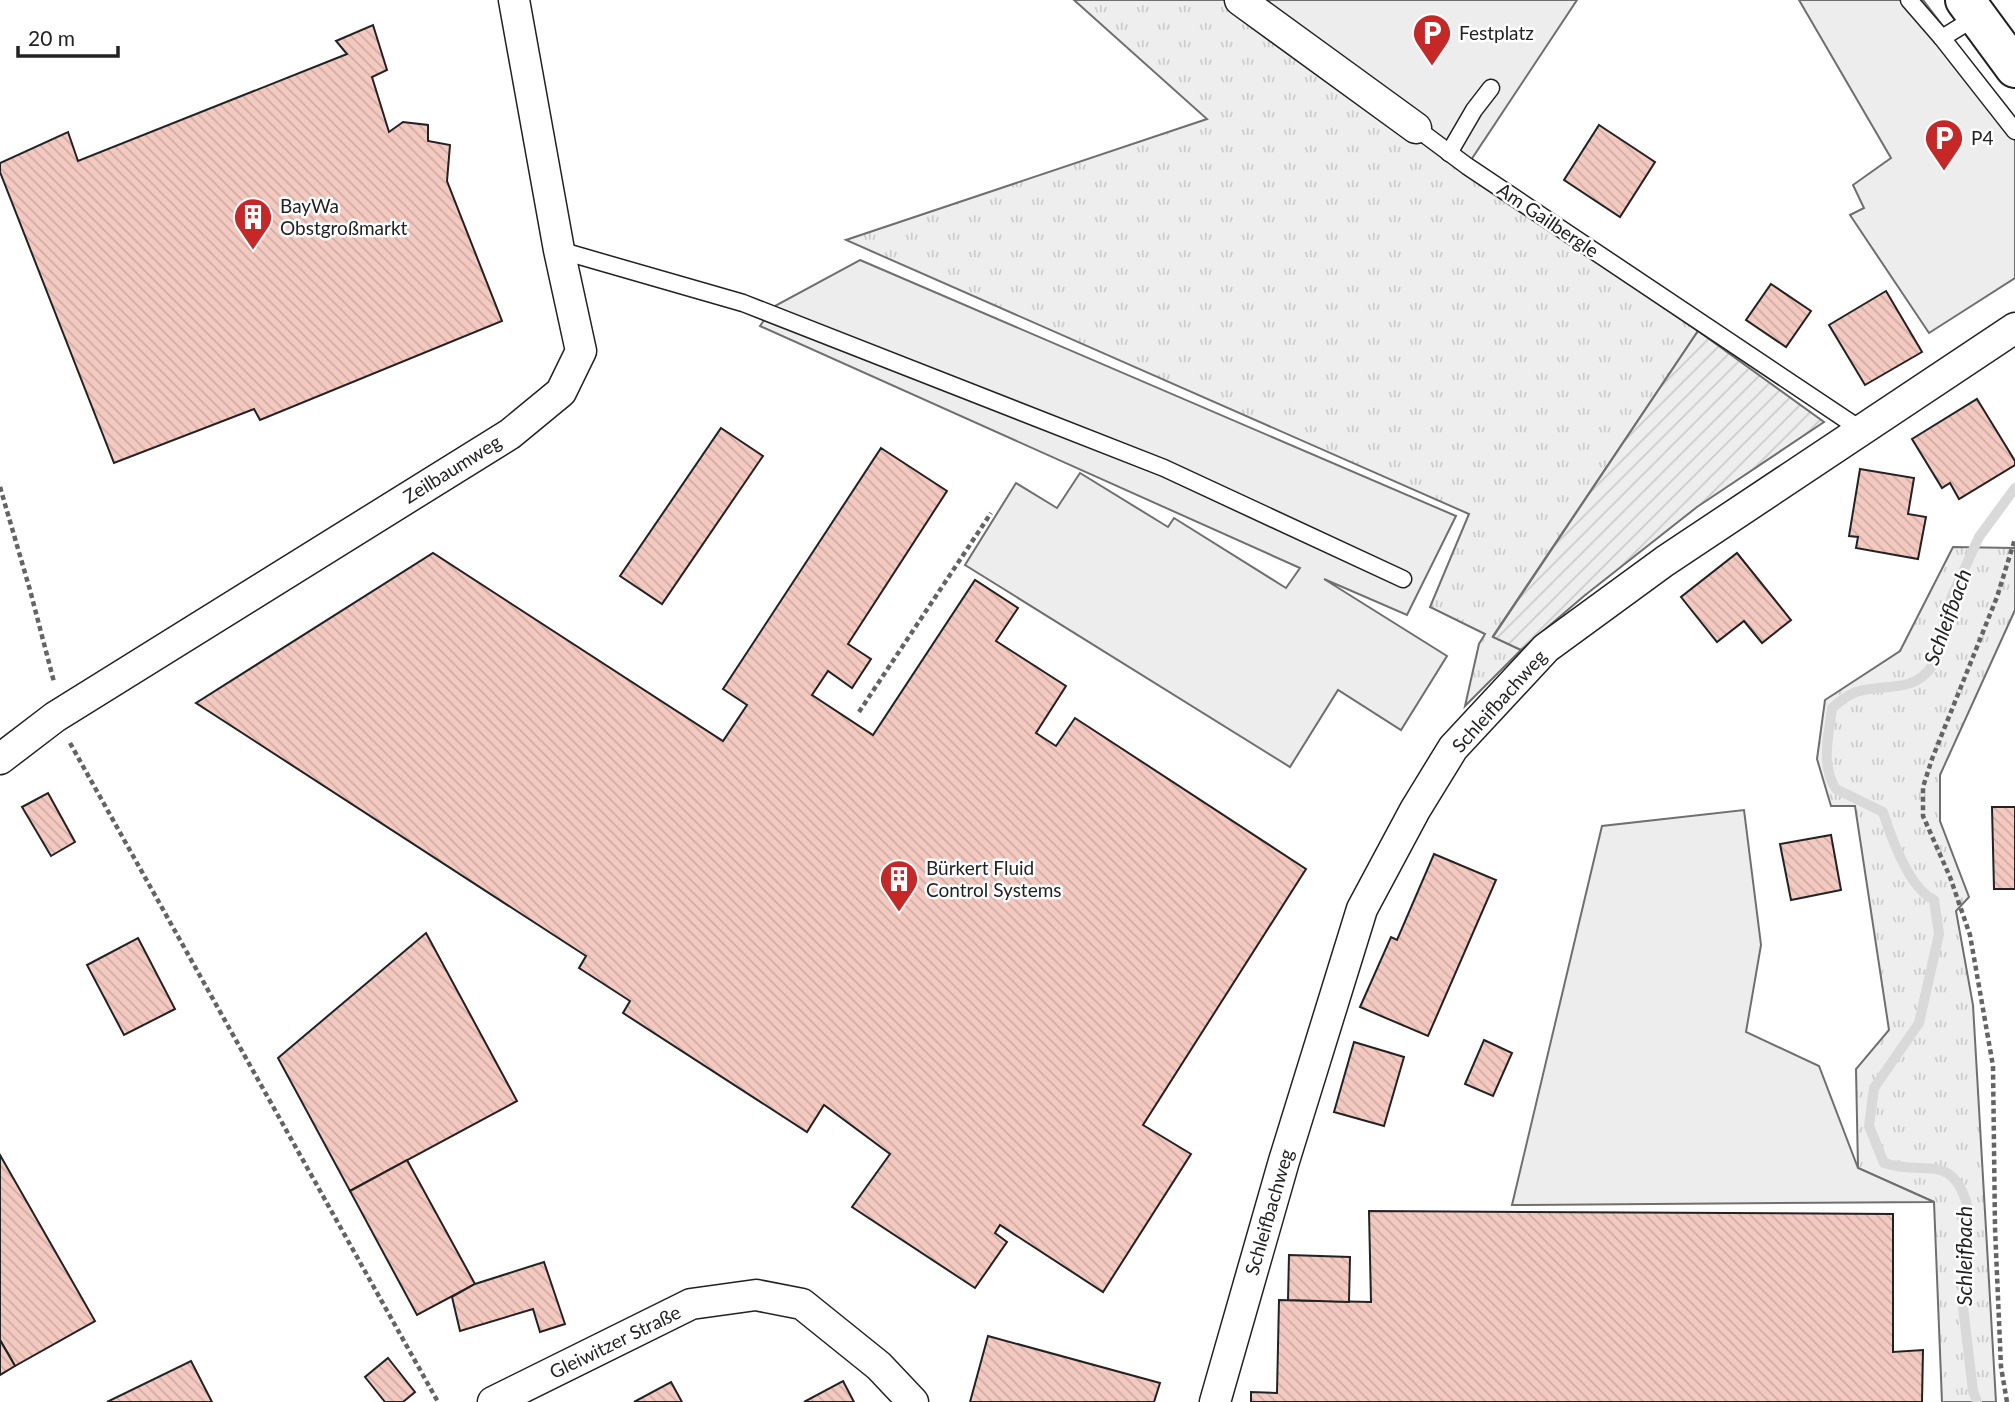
<svg xmlns="http://www.w3.org/2000/svg" width="2015" height="1402" viewBox="0 0 2015 1402" font-family="Lato,sans-serif">
<style>
.grass{fill:url(#grass-tufts);stroke:#6f6f6f;stroke-width:2}
.garden{fill:url(#garden-furrows);stroke:#6f6f6f;stroke-width:2}
.parking{fill:#ededed;stroke:#6f6f6f;stroke-width:2}
.lines{fill:none;stroke-linecap:round;stroke-linejoin:round}
.stream{stroke:#d9d9d9;stroke-width:10}
.building{fill:url(#building-back-hatch);stroke:#222;stroke-width:2}
.lane-casing{stroke:#222;stroke-width:19}
.street-casing{stroke:#222;stroke-width:33}
.secondary-casing{stroke:#222;stroke-width:42}
.path{stroke:#646464;stroke-width:4.5;stroke-dasharray:5 3.5;stroke-linecap:butt}
.lane{stroke:#fff;stroke-width:16}
.street{stroke:#fff;stroke-width:30}
.secondary{stroke:#fff;stroke-width:38}
.labels{text-anchor:middle;stroke-width:5;stroke-linejoin:round;paint-order:stroke}
.poi-label{font-size:19px;fill:#222;stroke:#fff;text-anchor:start}
.street-label{font-size:19px;fill:#222;stroke:#fff}
.water-label{font-size:21px;font-style:italic;fill:#222;stroke:#fff}
</style>
<defs>
<pattern id="grass-tufts" width="24" height="20" patternUnits="userSpaceOnUse" patternTransform="scale(1.75)"><rect width="24" height="20" fill="#eee"/><path d="M3 7l-1-3M5 7V3M7 7l1-3M15 17l-1-3M17 17v-4M19 17l1-3" fill="none" stroke="#ccc"/></pattern>
<pattern id="garden-furrows" width="10" height="10" patternUnits="userSpaceOnUse" patternTransform="scale(1.75)"><rect width="10" height="10" fill="#eee"/><path d="M-1 1l2-2M0 10L10 0M9 11l2-2" fill="none" stroke="#ccc"/></pattern>
<pattern id="building-back-hatch" width="6" height="6" patternUnits="userSpaceOnUse" patternTransform="scale(1.75)"><rect width="6" height="6" fill="#f3c9c0"/><path d="M-1 5l2 2M0 0l6 6M5-1l2 2" fill="none" stroke="#d0aca5"/></pattern>
</defs>
<rect width="100%" height="100%" fill="#fff"/>
<!-- grass -->
<g class="grass">
<polygon points="1074,0 1226,0 1428,146 1698,331 1493,636 1521,650 1465,706 1479,644 1485,634 1430,607 1469,514 846,240 1207,119"/>
<polygon points="1953,547 2015,548 2015,610 1940,775 1940,821 1969,897 1956,911 1973,1005 1996,1402 1942,1402 1934,1202 1858,1168 1856,1069 1889,1030 1855,806 1831,806 1817,759 1825,700 1900,651"/>
</g>
<!-- garden -->
<polygon class="garden" points="1698,331 1824,422 1697,507 1584,596 1521,650 1493,637"/>
<!-- parking -->
<g class="parking">
<polygon points="1251,0 1577,0 1467,166"/>
<polygon points="1799,0 1923,0 2015,120 2015,278 1929,333 1850,215 1864,208 1853,185 1891,158"/>
<polygon points="860,260 1456,516 1407,615 1324,579 1447,656 1401,730 1338,690 1290,767 965,565 1016,483 1057,508 1080,473 1168,527 1174,518 1286,588 1300,568 760,326 773,307"/>
<polygon points="1744,810 1761,945 1746,1032 1819,1066 1858,1168 1934,1202 1512,1205 1602,826"/>
</g>
<g class="lines">
<!-- stream -->
<path class="stream" d="M 1977,1402 L 1973,1391 L 1963,1307 L 1969,1211 C 1953,1150 1928,1177 1884,1163 L 1869,1126 L 1874,1088 L 1919,1023 L 1939,934 L 1934,900 C 1909,888 1891,837 1883,812 L 1836,789 C 1820,765 1829,734 1832,708 C 1839,702 1848,695 1856,692 C 1883,683 1914,694 1932,666 L 1952,596 L 1979,537 L 2015,488"/>
</g>
<!-- building -->
<g class="building">
<polygon points="373,25 387,70 372,77 389,132 403,122 428,125 428,141 450,145 447,181 502,321 260,420 254,409 114,463 0,172 0,163 68,132 78,161 347,54 336,41"/>
<polygon points="1599,125 1655,162 1620,217 1564,180"/>
<polygon points="1771,284 1811,311 1786,347 1746,320"/>
<polygon points="1886,291 1922,352 1865,385 1829,325"/>
<polygon points="1977,399 2015,461 2015,465 1959,499 1950,483 1942,488 1912,439"/>
<polygon points="721,428 763,456 662,604 620,576"/>
<polygon points="881,448 947,491 848,644 871,659 852,688 828,671 812,695 873,735 975,580 1018,608 996,641 1066,686 1036,733 1056,746 1075,718 1306,869 1143,1125 1191,1154 1103,1292 1000,1225 995,1233 1007,1242 975,1288 852,1207 890,1154 824,1105 807,1132 623,1013 630,1001 579,968 586,956 196,703 433,553 723,741 747,705 723,689"/>
<polygon points="1860,469 1914,478 1908,514 1926,517 1918,559 1856,548 1858,537 1849,536"/>
<polygon points="1737,553 1791,620 1762,643 1744,621 1717,642 1681,597"/>
<polygon points="48,793 75,842 51,856 22,807"/>
<polygon points="1992,807 2015,807 2015,889 1994,889"/>
<polygon points="1831,835 1841,890 1791,900 1780,844"/>
<polygon points="1434,854 1496,880 1428,1036 1360,1007 1391,937 1397,940"/>
<polygon points="426,933 517,1101 350,1191 278,1058"/>
<polygon points="138,938 175,1009 124,1035 87,965"/>
<polygon points="1484,1040 1512,1053 1493,1096 1465,1084"/>
<polygon points="1354,1042 1404,1057 1384,1126 1334,1112"/>
<polygon points="0,1155 95,1321 15,1366 0,1340"/>
<polygon points="407,1160 475,1284 417,1315 350,1191"/>
<polygon points="1369,1211 1893,1214 1893,1352 1923,1350 1922,1402 1251,1402 1251,1392 1277,1393 1279,1300 1371,1302"/>
<polygon points="1289,1255 1350,1257 1349,1302 1288,1300"/>
<polygon points="544,1262 565,1324 540,1332 533,1309 460,1331 452,1297 475,1284"/>
<polygon points="988,1336 1160,1383 1154,1402 970,1402"/>
<polygon points="0,1340 15,1366 0,1375"/>
<polygon points="388,1358 415,1392 403,1402 385,1402 365,1377"/>
<polygon points="191,1361 212,1402 107,1402"/>
<polygon points="843,1381 854,1402 804,1402"/>
<polygon points="671,1382 682,1402 634,1402"/>
</g>
<g class="lines">
<!-- lane casing -->
<g class="lane-casing">
<g id="lane">
<polyline points="1909,0 1942,38"/>
<polyline points="1976,17 1942,38 2015,131"/>
<polyline points="1416,128 1467,166 1863,431"/>
<polyline points="1449,153 1474,110 1491,88"/>
<polyline points="559,250 743,303 1164,468 1403,579"/>
</g>
</g>
<!-- street casing -->
<g class="street-casing">
<g id="street">
<polyline points="1240,0 1416,128"/>
<polyline points="0,759 55,717 510,434 561,392 581,351 559,250 514,0"/>
<polyline points="493,1402 691,1304 756,1295 802,1304 879,1366 913,1402"/>
<polyline points="1215,1402 1284,1161 1362,909 1415,810 1453,748 1546,648 1665,561 2015,328"/>
</g>
</g>
<!-- secondary casing -->
<g class="secondary-casing">
<polyline id="secondary" points="1965,0 2015,68"/>
</g>
<!-- path -->
<g class="path">
<polyline points="0,487 30,590 54,682"/>
<polyline points="859,712 991,513"/>
<polyline points="70,743 438,1402"/>
<polyline points="2007,1402 2001,1367 1995,1228 1993,1066 1970,935 1950,877 1923,816 1923,787 1932,759 1997,597 2015,539"/>
</g>
<!-- lane -->
<use href="#lane" class="lane"/>
<!-- street -->
<use href="#street" class="street"/>
<!-- secondary -->
<use href="#secondary" class="secondary"/>
</g>
<!-- icons -->
<defs>
<g id="parking-pin" transform="scale(2.0125)"><path d="M0 17L-7.5 6A9.5 9.5 0 1 1 7.5 6Z" fill="#c62828" stroke="#fff"/><path d="M-3.5-5.5H1a3.5 3.5 0 0 1 0 7H-1V5.5H-3.5ZM-1-3.4V-.6H.8a1.4 1.4 0 0 0 0-2.8Z" fill="#fff"/></g>
<g id="building-pin" transform="scale(2.0125)"><path d="M0 17L-7.5 6A9.5 9.5 0 1 1 7.5 6Z" fill="#c62828" stroke="#fff"/><path d="M-4-6H4V6H1V3H-1V6H-4ZM-2.5-4.3h1.7v1.8h-1.7ZM.8-4.3h1.7v1.8H.8ZM-2.5-1h1.7V.8h-1.7ZM.8-1h1.7V.8H.8Z" fill="#fff"/></g>
</defs>
<g fill-rule="evenodd">
<use href="#parking-pin" x="1432" y="33"/>
<use href="#parking-pin" x="1944" y="138"/>
<use href="#building-pin" x="253" y="217"/>
<use href="#building-pin" x="899" y="879"/>
</g>
<g class="labels">
<!-- poi labels -->
<g class="poi-label">
<text x="1459" y="40">Festplatz</text>
<text x="1971" y="145">P4</text>
<text x="280" y="213">BayWa<tspan x="280" dy="22">Obstgroßmarkt</tspan></text>
<text x="926" y="875">Bürkert Fluid<tspan x="926" dy="22">Control Systems</tspan></text>
</g>
<!-- street labels -->
<g class="street-label">
<text transform="translate(1548 220) rotate(34)" y="7">Am Gailbergle</text>
<text transform="translate(452 469) rotate(-32)" y="7">Zeilbaumweg</text>
<text transform="translate(1499 701) rotate(-48)" y="7">Schleifbachweg</text>
<text transform="translate(1269 1212) rotate(-74)" y="7">Schleifbachweg</text>
<text transform="translate(615 1342) rotate(-26)" y="7">Gleiwitzer Straße</text>
</g>
<!-- water labels -->
<g class="water-label">
<text transform="translate(1948 617) rotate(-70)" y="7">Schleifbach</text>
<text transform="translate(1965 1256) rotate(-90)" y="7">Schleifbach</text>
</g>
</g>
<!-- scale -->
<path d="M18 46v10h100v-10" fill="none" stroke="#222222" stroke-width="3.5"/>
<text x="28" y="46" font-size="21" fill="#222222" stroke="#ffffff" stroke-width="5" paint-order="stroke">20 m</text>
</svg>
